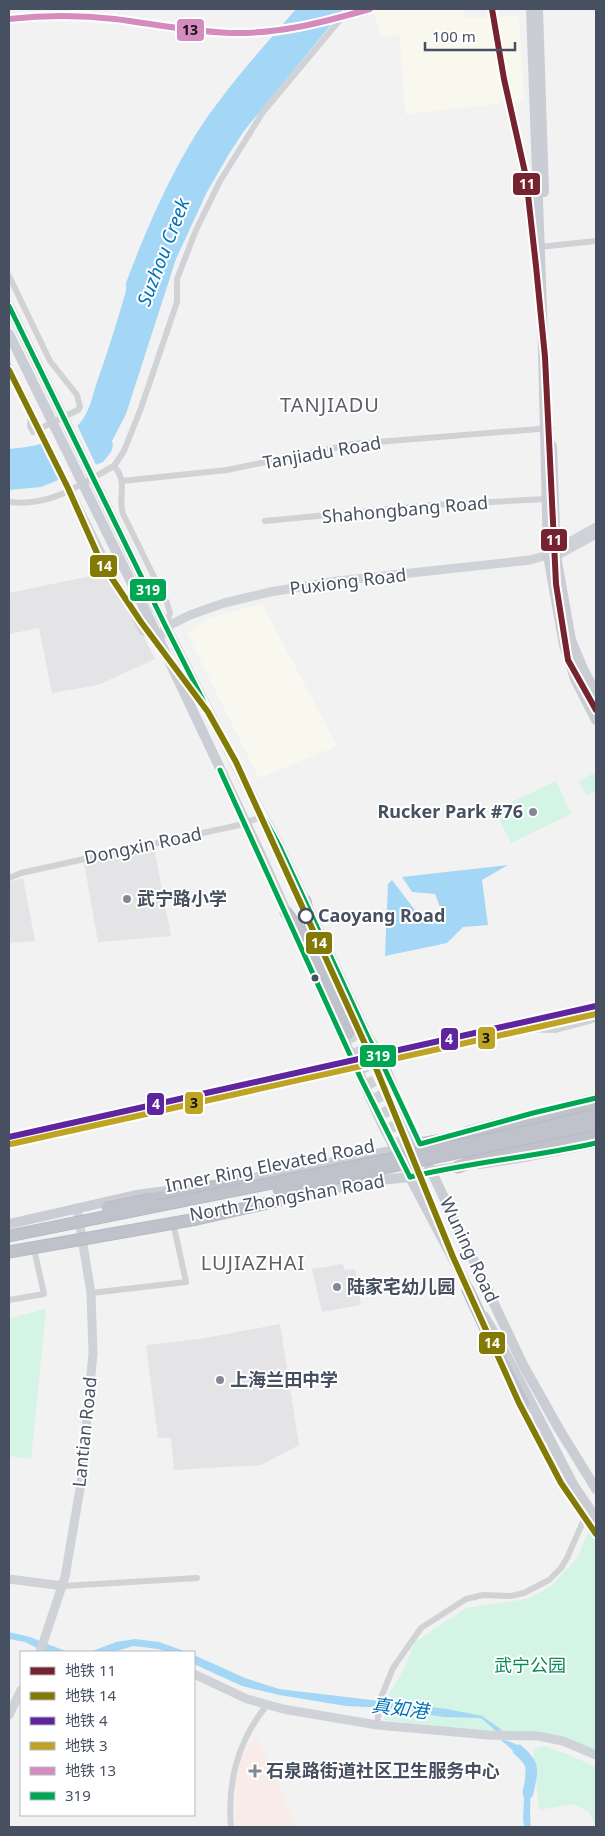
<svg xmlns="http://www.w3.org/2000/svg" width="605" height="1836" viewBox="0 0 605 1836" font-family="'Noto Sans','Noto Sans SC',sans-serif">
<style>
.commercial{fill:#f9f8ee}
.education{fill:#e4e3e5}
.medical{fill:#f9ece8}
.green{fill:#d4f4e5}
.water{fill:#a4d7f6}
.pier{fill:#f2f2f2}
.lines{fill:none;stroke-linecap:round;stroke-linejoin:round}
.river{stroke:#a4d7f6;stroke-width:11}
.highway-tunnel{stroke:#d0d2d5;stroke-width:11;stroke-dasharray:11 5.5;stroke-linecap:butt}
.highway-casing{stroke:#b6b9c2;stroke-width:13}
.street{stroke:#d0d2d5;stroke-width:6}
.secondary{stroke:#cfd2d7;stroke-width:9}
.primary{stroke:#cacdd3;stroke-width:10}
.highway{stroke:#bfc2ca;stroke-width:11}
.highway-bridge-casing{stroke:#b6b9c2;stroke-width:13;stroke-linecap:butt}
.primary-bridge{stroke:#cacdd3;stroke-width:10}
.highway-bridge{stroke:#bfc2ca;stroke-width:11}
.bus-1-casing{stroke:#fff;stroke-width:9}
.bus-1{stroke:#00a651;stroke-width:5}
.metro-1-casing{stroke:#fff;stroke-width:10}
.metro-2-casing{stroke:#fff;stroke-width:10}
.metro-3-casing{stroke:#fff;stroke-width:10}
.metro-4-casing{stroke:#fff;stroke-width:10}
.metro-5-casing{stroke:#fff;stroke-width:10}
.metro-1{stroke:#76232f;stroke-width:6}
.metro-2{stroke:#827a04;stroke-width:6}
.metro-3{stroke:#5f259f;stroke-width:6}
.metro-4{stroke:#bea422;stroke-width:6}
.metro-5{stroke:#d68bbe;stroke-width:6}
.poi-dot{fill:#828994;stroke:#fff;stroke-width:2}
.stop-dot{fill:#fff;stroke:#465061;stroke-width:2.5}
.bus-dot{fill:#465061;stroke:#fff;stroke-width:2}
.labels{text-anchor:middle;stroke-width:4;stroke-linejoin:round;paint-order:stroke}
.street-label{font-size:18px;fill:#465061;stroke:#fff}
.poi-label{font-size:18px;font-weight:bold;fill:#465061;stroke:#fff;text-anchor:start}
.stop-label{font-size:18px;font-weight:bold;fill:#465061;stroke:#fff;text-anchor:start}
.park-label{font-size:18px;fill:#0c875e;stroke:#fff}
.water-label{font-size:19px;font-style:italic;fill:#0074ba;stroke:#fff}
.quarter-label{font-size:20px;letter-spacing:1px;fill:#5c5f67;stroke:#fff}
.line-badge{stroke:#fff;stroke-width:2}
.badge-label{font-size:14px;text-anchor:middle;font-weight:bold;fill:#fff}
.pale-badge-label{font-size:14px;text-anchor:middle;font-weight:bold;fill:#111}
</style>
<rect width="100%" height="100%" fill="#f2f2f2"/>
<!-- commercial -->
<g class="commercial">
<polygon points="68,9 97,9 77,22"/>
<polygon points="373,9 463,9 464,18 519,16 524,101 405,114 400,35 381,37"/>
<polygon points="262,604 337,746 259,778 187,633 209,618"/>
</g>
<!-- education -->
<g class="education">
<polygon points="110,572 155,659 98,685 52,693 39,628 9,634 9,593"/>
<polygon points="154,848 171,936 98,942 84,863"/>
<polygon points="23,878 35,941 9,943 9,882"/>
<polygon points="343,1264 344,1270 355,1269 361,1305 322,1312 312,1269"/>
<polygon points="280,1324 299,1445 261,1465 174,1470 171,1438 158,1438 146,1345 200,1339"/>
</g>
<!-- medical -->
<polygon class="medical" points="256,1734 297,1827 235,1827 236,1785 241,1758"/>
<!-- green -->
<g class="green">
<polygon points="596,772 596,791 586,796 579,781"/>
<polygon points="556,781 571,814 511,843 495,810"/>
<polygon points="46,1309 31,1459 9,1456 9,1318"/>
<polygon points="592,1523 596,1528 596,1751 553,1734 463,1729 384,1720 388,1696 405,1667 415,1642 466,1608 527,1599 551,1586 578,1557"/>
<polygon points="544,1746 567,1754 596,1767 596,1826 588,1811 573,1804 539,1810 533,1749"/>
</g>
<!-- water -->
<g class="water">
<path d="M 296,9 L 344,9 L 244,131 L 229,154 L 207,192 L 176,259 L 126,414 L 112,441 L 113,445 L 111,452 L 103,462 L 41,487 L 9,490 L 9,449 C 32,447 62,442 79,424 C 89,413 92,398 96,385 C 107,354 117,322 126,291 L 126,283 C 144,235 164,188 190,144 C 219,95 259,52 296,9 Z"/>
<polygon points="508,865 482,880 488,925 463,927 447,943 385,956 388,884 392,880 421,918 442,912 435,894 412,892 402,877"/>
<polygon points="9,1632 30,1637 68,1652 45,1652 25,1642 9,1639"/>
<polygon points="135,1639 159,1642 187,1652 168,1652 158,1649 134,1646 113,1652 90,1652 116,1642"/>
<polygon points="194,1655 245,1678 279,1689 447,1709 482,1716 502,1730 496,1731 481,1718 444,1717 386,1708 346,1706 279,1695 242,1686 194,1664"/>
<path d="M 501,1740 C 513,1740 524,1749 529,1760 C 534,1769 528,1811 531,1827 L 524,1827 L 523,1818 L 526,1762 Z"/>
</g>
<!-- pier -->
<polygon class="pier" points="76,423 97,467 68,479 48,439 67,430"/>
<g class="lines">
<!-- river -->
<path class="river" d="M 518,1750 C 537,1766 532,1771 528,1793"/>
<!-- highway-tunnel -->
<g class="highway-tunnel">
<polyline points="356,1028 403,1121"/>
<polyline points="347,1033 359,1062 426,1198"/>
<polyline points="524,1404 554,1455"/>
</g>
<!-- highway casing -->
<g class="highway-casing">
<g id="highway">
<polyline points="305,901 312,932 356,1028"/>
<polyline points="286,912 303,936 347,1033"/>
<polyline points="420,1144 538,1123 596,1107"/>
<polyline points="458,1167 483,1158 596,1132"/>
<polyline points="152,1199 240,1181"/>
<polyline points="197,1219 299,1196"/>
<polyline points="468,1290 492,1342 524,1404"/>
</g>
</g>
<!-- street -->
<g class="street">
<polyline points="539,247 596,241"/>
<polyline points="9,276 50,361 77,395 80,407 78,410 33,432 30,426 31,409 9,366"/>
<path d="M 114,466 C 129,483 117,496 123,514 L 167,603 L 170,613 L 166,626"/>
<polyline points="122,481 227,470 353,444 551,428"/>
<polyline points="71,490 142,632 158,638"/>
<path d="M 9,502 C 51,507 79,485 114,466 L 124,451 L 141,408 L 177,302 L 177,279 L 196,230 L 220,181 L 263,112 L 349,9"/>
<polyline points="265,521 433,505 546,499"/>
<polyline points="9,878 21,873 239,825 264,816"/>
<polyline points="9,1140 355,1065 381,1057 519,1029 555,1030 596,1019"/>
<polyline points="91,1293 186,1282 174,1227"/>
<polyline points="9,1300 44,1294 34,1249"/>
<polyline points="63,1586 197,1578"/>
<polyline points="377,1725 380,1700 393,1668 421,1628 466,1599 483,1595 511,1596 524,1593 549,1580 561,1568 567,1558 589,1508"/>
<path d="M 231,1827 C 227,1783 238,1740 267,1705"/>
</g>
<!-- secondary -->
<g class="secondary">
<polyline points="552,552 596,527"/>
<polyline points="159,639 166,627 190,615 224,603 270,592 337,581 530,560 548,555 556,556 596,534"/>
<polyline points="9,1579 63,1586"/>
<polyline points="40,1652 65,1577 81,1483 93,1353 91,1293 77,1208"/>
<polyline points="194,1674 247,1699 283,1709 377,1725 488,1735 538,1736 563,1741 596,1755"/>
<polyline points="9,1715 21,1690"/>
</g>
<!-- primary -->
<g class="primary">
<polyline points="531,9 542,309 548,555 564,645 575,679 596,720"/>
<polyline points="538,9 544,192"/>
<polyline points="552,446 556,556 571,640 583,669 596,693"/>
<polyline points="157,609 244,781 280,847 368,1037 381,1057 403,1111 523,1365 559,1429 596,1489"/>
<polyline points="147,614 260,853 290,920"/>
<polyline points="316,978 383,1126 472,1295"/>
<polyline points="467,1131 596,1098"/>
<polyline points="479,1164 519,1158 596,1143"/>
<polyline points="233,1182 396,1150 425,1143"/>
<polyline points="292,1197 369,1181 410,1177 432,1171 465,1166"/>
<polyline points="9,1224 136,1195 167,1191"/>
<polyline points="484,1316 498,1339 574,1486 596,1518"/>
</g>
<!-- highway -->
<use href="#highway" class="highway"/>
<!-- highway-bridge casing -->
<g class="highway-bridge-casing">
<g id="highway-bridge">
<polyline points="278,1190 596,1124"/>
<polyline points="107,1208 152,1199"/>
<polyline points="9,1236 530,1131 596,1114"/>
<polyline points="9,1252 197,1219"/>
</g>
</g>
<!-- primary-bridge -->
<g class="primary-bridge">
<polyline points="9,306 157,609"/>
<polyline points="9,334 147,614"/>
</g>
<!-- highway-bridge -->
<use href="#highway-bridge" class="highway-bridge"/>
<!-- bus-1 casing -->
<g class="bus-1-casing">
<g id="bus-1">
<polyline points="9,306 166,627 244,781 280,847 368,1037 382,1063 420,1144 533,1113 596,1098"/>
<polyline points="220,770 361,1079 410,1177"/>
<path d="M 410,1177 C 471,1162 534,1157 596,1143"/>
</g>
</g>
<!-- bus-1 -->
<use href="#bus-1" class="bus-1"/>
<!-- metro-1 casing -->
<g class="metro-1-casing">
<polyline id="metro-1" points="492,9 504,79 526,177 536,266 545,357 556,584 568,660 596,710"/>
</g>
<!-- metro-2 casing -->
<g class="metro-2-casing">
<polyline id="metro-2" points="9,370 68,488 101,562 141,622 208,712 236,762 376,1068 453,1257 519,1403 561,1483 596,1534"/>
</g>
<!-- metro-3 casing -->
<g class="metro-3-casing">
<polyline id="metro-3" points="9,1137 596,1006"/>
</g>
<!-- metro-4 casing -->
<g class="metro-4-casing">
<polyline id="metro-4" points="11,1144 596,1014"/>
</g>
<!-- metro-5 casing -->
<g class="metro-5-casing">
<path id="metro-5" d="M 9,19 C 44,15 80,15 115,19 C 154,24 193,32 232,33 C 280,34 324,22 370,9"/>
</g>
<!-- metro-1 -->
<use href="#metro-1" class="metro-1"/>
<!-- metro-2 -->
<use href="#metro-2" class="metro-2"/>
<!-- metro-3 -->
<use href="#metro-3" class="metro-3"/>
<!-- metro-4 -->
<use href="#metro-4" class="metro-4"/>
<!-- metro-5 -->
<use href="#metro-5" class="metro-5"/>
</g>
<!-- markers -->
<g class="poi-dot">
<circle cx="533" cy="812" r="5"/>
<circle cx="127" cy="899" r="5"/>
<circle cx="337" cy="1287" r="5"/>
<circle cx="220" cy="1380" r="5"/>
<path d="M252.5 1763.5h5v5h5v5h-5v5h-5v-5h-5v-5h5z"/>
</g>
<circle class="stop-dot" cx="306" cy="916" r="7"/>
<circle class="bus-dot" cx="315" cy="978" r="4.5"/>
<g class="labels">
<!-- street labels -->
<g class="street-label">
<text transform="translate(322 453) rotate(-10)" y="6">Tanjiadu Road</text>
<text transform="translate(405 510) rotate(-5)" y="6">Shahongbang Road</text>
<text transform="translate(348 582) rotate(-7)" y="6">Puxiong Road</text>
<text transform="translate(143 846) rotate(-12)" y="6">Dongxin Road</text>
<text transform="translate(270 1166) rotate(-11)" y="6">Inner Ring Elevated Road</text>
<text transform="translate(287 1198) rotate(-10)" y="6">North Zhongshan Road</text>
<text transform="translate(469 1250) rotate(65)" y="6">Wuning Road</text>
<text transform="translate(85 1432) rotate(-84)" y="6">Lantian Road</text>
</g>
<!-- poi labels -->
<g class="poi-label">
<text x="523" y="818" text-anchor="end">Rucker Park #76</text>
<text x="137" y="905">武宁路小学</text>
<text x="347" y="1293">陆家宅幼儿园</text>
<text x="230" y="1386">上海兰田中学</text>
<text x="266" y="1777">石泉路街道社区卫生服务中心</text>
</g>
<!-- stop labels -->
<g class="stop-label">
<text x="318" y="922">Caoyang Road</text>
</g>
<!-- park labels -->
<g class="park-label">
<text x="530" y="1672">武宁公园</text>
</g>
<!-- water labels -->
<g class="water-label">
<text transform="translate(163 252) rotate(-69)" y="7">Suzhou Creek</text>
<text transform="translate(400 1708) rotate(7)" y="7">真如港</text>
</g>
<!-- quarter labels -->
<g class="quarter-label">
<text x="330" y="412">TANJIADU</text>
<text x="253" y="1270">LUJIAZHAI</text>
</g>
</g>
<g class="line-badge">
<rect x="176" y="18" width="29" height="24" rx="5" fill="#d68bbe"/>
<rect x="512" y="172" width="29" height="24" rx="5" fill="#76232f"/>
<rect x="540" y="528" width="28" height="24" rx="5" fill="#76232f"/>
<rect x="89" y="554" width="29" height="24" rx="5" fill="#827a04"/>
<rect x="129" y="578" width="38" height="24" rx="5" fill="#00a651"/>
<rect x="305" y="931" width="28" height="24" rx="5" fill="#827a04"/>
<rect x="477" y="1026" width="19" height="24" rx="5" fill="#bea422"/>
<rect x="440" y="1027" width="19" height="24" rx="5" fill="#5f259f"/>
<rect x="359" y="1044" width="38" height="24" rx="5" fill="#00a651"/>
<rect x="184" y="1091" width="20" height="24" rx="5" fill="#bea422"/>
<rect x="146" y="1092" width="19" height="24" rx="5" fill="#5f259f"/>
<rect x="478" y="1331" width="28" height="24" rx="5" fill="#827a04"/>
</g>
<g class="badge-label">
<text x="527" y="189">11</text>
<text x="554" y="545">11</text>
<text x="104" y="571">14</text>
<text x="148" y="595">319</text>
<text x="319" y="948">14</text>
<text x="449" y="1044">4</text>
<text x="378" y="1061">319</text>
<text x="156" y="1109">4</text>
<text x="492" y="1348">14</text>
</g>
<g class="pale-badge-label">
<text x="190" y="35">13</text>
<text x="486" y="1043">3</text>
<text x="194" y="1108">3</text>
</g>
<!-- border -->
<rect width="605" height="1836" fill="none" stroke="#465061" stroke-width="20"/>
<!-- legend -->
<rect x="20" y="1651" width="175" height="165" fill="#ffffff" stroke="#b5b9c0"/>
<rect x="30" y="1667" width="25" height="8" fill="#76232f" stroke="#b5b9c0"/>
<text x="65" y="1676" font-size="15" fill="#465061">地铁 11</text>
<rect x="30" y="1692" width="25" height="8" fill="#827a04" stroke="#b5b9c0"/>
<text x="65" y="1701" font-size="15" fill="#465061">地铁 14</text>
<rect x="30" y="1717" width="25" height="8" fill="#5f259f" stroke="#b5b9c0"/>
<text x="65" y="1726" font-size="15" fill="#465061">地铁 4</text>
<rect x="30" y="1742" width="25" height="8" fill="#bea422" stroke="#b5b9c0"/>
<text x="65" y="1751" font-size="15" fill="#465061">地铁 3</text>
<rect x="30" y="1767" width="25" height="8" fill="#d68bbe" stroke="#b5b9c0"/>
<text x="65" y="1776" font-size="15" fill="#465061">地铁 13</text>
<rect x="30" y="1792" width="25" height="8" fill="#00a651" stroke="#b5b9c0"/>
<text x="65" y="1801" font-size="15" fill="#465061">319</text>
<!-- scale -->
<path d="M425 42v8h90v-8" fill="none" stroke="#465061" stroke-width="2.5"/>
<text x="432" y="42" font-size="15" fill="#465061" stroke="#ffffff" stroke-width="4" paint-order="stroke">100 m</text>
</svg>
